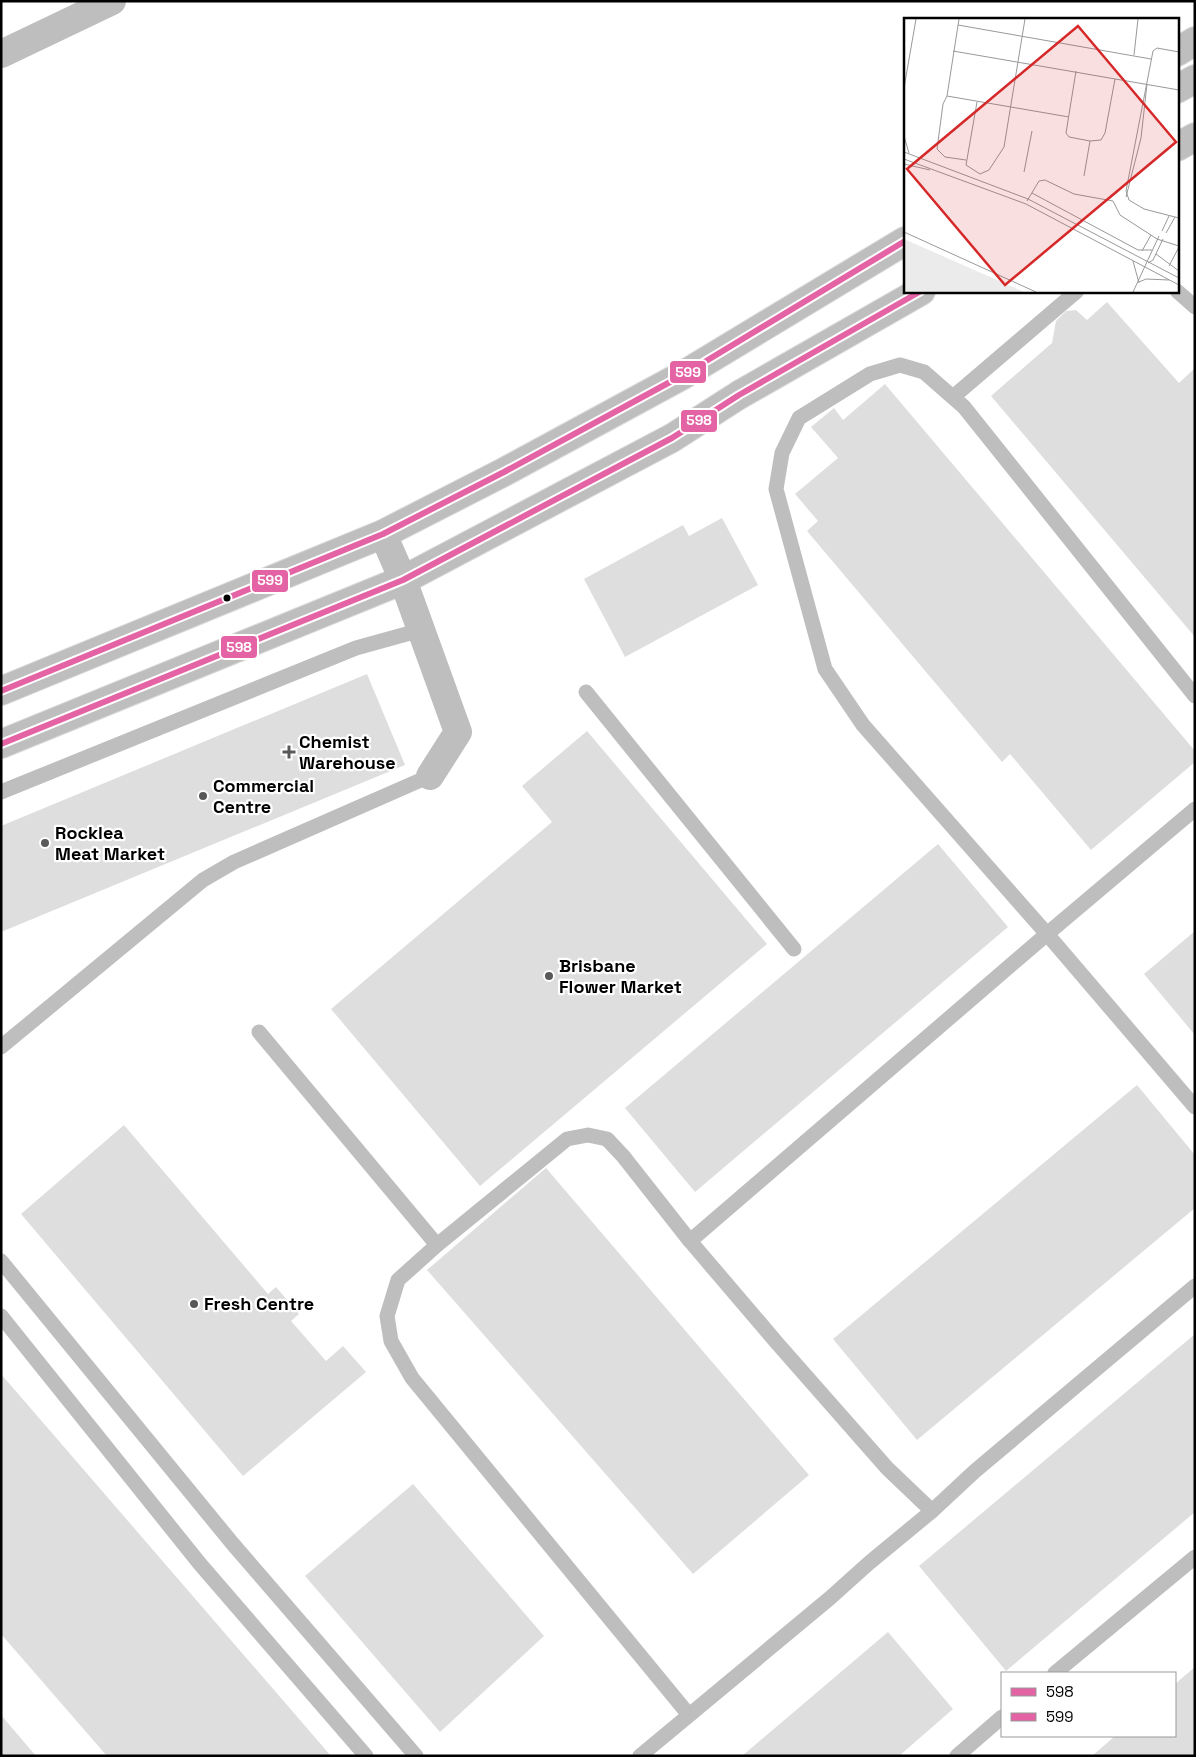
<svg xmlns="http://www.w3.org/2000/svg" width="1196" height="1757" viewBox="0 0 1196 1757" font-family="'Space Grotesk',sans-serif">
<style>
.building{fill:#dedede}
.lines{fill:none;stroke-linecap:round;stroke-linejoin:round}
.primary-casing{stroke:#dbdbdb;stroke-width:30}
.service{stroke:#bebebe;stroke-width:15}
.minor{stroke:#bebebe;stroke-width:28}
.primary{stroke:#bebebe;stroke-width:28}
.bus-1-casing{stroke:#fff;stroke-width:10}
.bus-2-casing{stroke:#fff;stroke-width:10}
.bus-1{stroke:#e463a4;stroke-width:6}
.bus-2{stroke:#e463a4;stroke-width:6}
.bus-dot{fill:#000;stroke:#fff;stroke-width:2}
.poi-dot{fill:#595959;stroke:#fff;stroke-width:2}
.labels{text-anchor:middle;stroke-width:4.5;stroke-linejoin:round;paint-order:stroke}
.poi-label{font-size:18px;font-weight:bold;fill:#000;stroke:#fff;text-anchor:start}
.inset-road{fill:none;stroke:#999;stroke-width:1}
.view{fill:#d62828;fill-opacity:0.15;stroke:#d62828;stroke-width:2.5}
.inset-edge{fill:none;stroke:#000;stroke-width:2.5}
.line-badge{stroke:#fff;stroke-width:2}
.badge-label{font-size:14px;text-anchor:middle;font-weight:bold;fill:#fff}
</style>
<rect width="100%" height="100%" fill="#fff"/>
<!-- building -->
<g class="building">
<polygon points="1107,302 1179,383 1195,368 1195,637 991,396 1052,343 1056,321 1066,311 1076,310 1087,320"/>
<polygon points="885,384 1195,751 1195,762 1091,850 1010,754 1002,762 807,531 818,521 795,494 838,458 811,427 834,408 843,420"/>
<polygon points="722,518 758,585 625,657 584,579 683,525 689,536"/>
<polygon points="367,674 405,765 1,932 1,826"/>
<polygon points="587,731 767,944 480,1186 331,1009 552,822 522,786"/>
<polygon points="938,844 1008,927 695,1192 625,1108"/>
<polygon points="1195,931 1195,1035 1144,974"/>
<polygon points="1137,1085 1195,1155 1195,1208 917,1440 833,1339"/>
<polygon points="124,1125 268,1294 276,1287 299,1314 291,1321 326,1361 343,1346 366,1372 243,1476 21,1214"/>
<polygon points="546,1168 809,1475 693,1574 427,1270"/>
<polygon points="1195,1334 1195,1512 1006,1671 919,1566"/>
<polygon points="1,1374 331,1756 107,1756 1,1634"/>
<polygon points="413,1484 544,1636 440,1732 305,1576"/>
<polygon points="888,1632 953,1709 899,1756 742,1756"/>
<polygon points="1195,1667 1195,1756 1092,1756 1115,1736 1175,1736 1175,1684"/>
<polygon points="1,1715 36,1756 1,1756"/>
</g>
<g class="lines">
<!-- primary casing -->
<g class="primary-casing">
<g id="primary">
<polyline points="1177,52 1195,41"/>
<polyline points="1177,89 1195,79"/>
<polyline points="1177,147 1195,137"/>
<polyline points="1,691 383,534 504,472 683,375 905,241"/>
<polyline points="1,744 403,580 672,438 739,395 921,291"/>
</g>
</g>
<!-- service -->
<g class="service">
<polyline points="1177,291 1195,307"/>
<polyline points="953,397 1077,291"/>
<polyline points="586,692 794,949"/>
<polyline points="1195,696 964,407 924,372 900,365 870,374 799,418 782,453 776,489 825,669 863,725 1047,934 1195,1107"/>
<polyline points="1,792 356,648 421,630"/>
<polyline points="259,1032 437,1245 398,1280 387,1316 391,1341 412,1378 689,1715"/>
<polyline points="1,1047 203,880 234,862 430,776"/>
<polyline points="690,1241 1047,934 1195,809"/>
<polyline points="437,1245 567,1139 588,1135 607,1139 623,1156 690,1241 777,1343 887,1468 932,1511"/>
<polyline points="1,1261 232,1543 416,1756"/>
<polyline points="1,1316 200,1564 366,1756"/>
<polyline points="1055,1673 1195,1557"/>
<polyline points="640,1756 830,1598 869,1563 932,1511 975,1471 1195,1286"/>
<polyline points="957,1756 1002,1717"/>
</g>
<!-- minor -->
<g class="minor">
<polyline points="1,54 112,1"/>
<polyline points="383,534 403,580 458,732 430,776"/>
</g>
<!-- primary -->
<use href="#primary" class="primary"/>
<!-- bus-1 casing -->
<g class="bus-1-casing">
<polyline id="bus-1" points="1,744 403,580 672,438 739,395 921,291"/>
</g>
<!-- bus-2 casing -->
<g class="bus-2-casing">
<polyline id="bus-2" points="1,691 383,534 504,472 683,375 905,241"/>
</g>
<!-- bus-1 -->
<use href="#bus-1" class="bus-1"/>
<!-- bus-2 -->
<use href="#bus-2" class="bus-2"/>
</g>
<!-- markers -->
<circle class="bus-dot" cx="227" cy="598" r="4.5"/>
<g class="poi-dot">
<path d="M286.5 744.5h5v5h5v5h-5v5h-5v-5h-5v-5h5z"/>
<circle cx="203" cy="796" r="5"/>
<circle cx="45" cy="843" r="5"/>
<circle cx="549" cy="976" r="5"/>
<circle cx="194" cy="1304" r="5"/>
</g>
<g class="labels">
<!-- poi labels -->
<g class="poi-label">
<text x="299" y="748">Chemist<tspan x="299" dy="21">Warehouse</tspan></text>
<text x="213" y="792">Commercial<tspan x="213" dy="21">Centre</tspan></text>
<text x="55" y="839">Rocklea<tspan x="55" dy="21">Meat Market</tspan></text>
<text x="559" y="972">Brisbane<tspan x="559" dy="21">Flower Market</tspan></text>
<text x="204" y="1310">Fresh Centre</text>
</g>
</g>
<!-- overview -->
<g transform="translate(904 18)">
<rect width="275" height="275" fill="#fff"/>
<path d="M 0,221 L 120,274 L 0,274 Z" fill="#ebebeb"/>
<path class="inset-road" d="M 55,1 L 43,78 L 165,99M 54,7 L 247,41M 49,33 L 275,72M 275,34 L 253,30 L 249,33 L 222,173 L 225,182 L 240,191 L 275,200M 230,37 L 234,1M 172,53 L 162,115 L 165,119 L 186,123M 0,70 L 12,1M 43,78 L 39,86 L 33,131 L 41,139 L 62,142M 73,84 L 62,147 L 76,156 L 85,152 L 100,129 L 121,1M 0,118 L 5,135M 0,134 L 124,181 L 275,260M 0,141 L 122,186 L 275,267M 0,146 L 26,152M 120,154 L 128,113M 180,158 L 186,123 L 197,122 L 201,115 L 211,61M 128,175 L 234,232 L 248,232M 222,179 L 237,120 L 243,66M 123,183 L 135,163 L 141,162 L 170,176 L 209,183 L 216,197 L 253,221 L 275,228M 258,213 L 265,198M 0,214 L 132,274M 262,215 L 271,199M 238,233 L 247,217M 252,236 L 275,253M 229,243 L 235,265M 244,245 L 249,242 L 259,221M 265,248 L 275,229M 235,264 L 242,261 L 265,262M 229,274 L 255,218"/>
<path class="view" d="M 174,8 L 272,124 L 101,267 L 3,151 Z"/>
<rect width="275" height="275" class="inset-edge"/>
</g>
<g class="line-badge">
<rect x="669" y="360" width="38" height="24" rx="5" fill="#e463a4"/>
<rect x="680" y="409" width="38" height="24" rx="5" fill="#e463a4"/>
<rect x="251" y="569" width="38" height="24" rx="5" fill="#e463a4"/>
<rect x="220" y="635" width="38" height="24" rx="5" fill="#e463a4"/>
</g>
<g class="badge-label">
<text x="688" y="377">599</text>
<text x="699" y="425">598</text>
<text x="270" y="585">599</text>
<text x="239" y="652">598</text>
</g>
<!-- border -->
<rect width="1196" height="1757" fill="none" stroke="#000000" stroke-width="5"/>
<!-- legend -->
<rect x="1001" y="1672" width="175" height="65" fill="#ffffff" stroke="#999999"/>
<rect x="1011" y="1688" width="25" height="8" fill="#e463a4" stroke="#999999"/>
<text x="1046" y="1697" font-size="15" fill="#000000">598</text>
<rect x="1011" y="1713" width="25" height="8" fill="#e463a4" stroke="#999999"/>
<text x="1046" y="1722" font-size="15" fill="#000000">599</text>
</svg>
